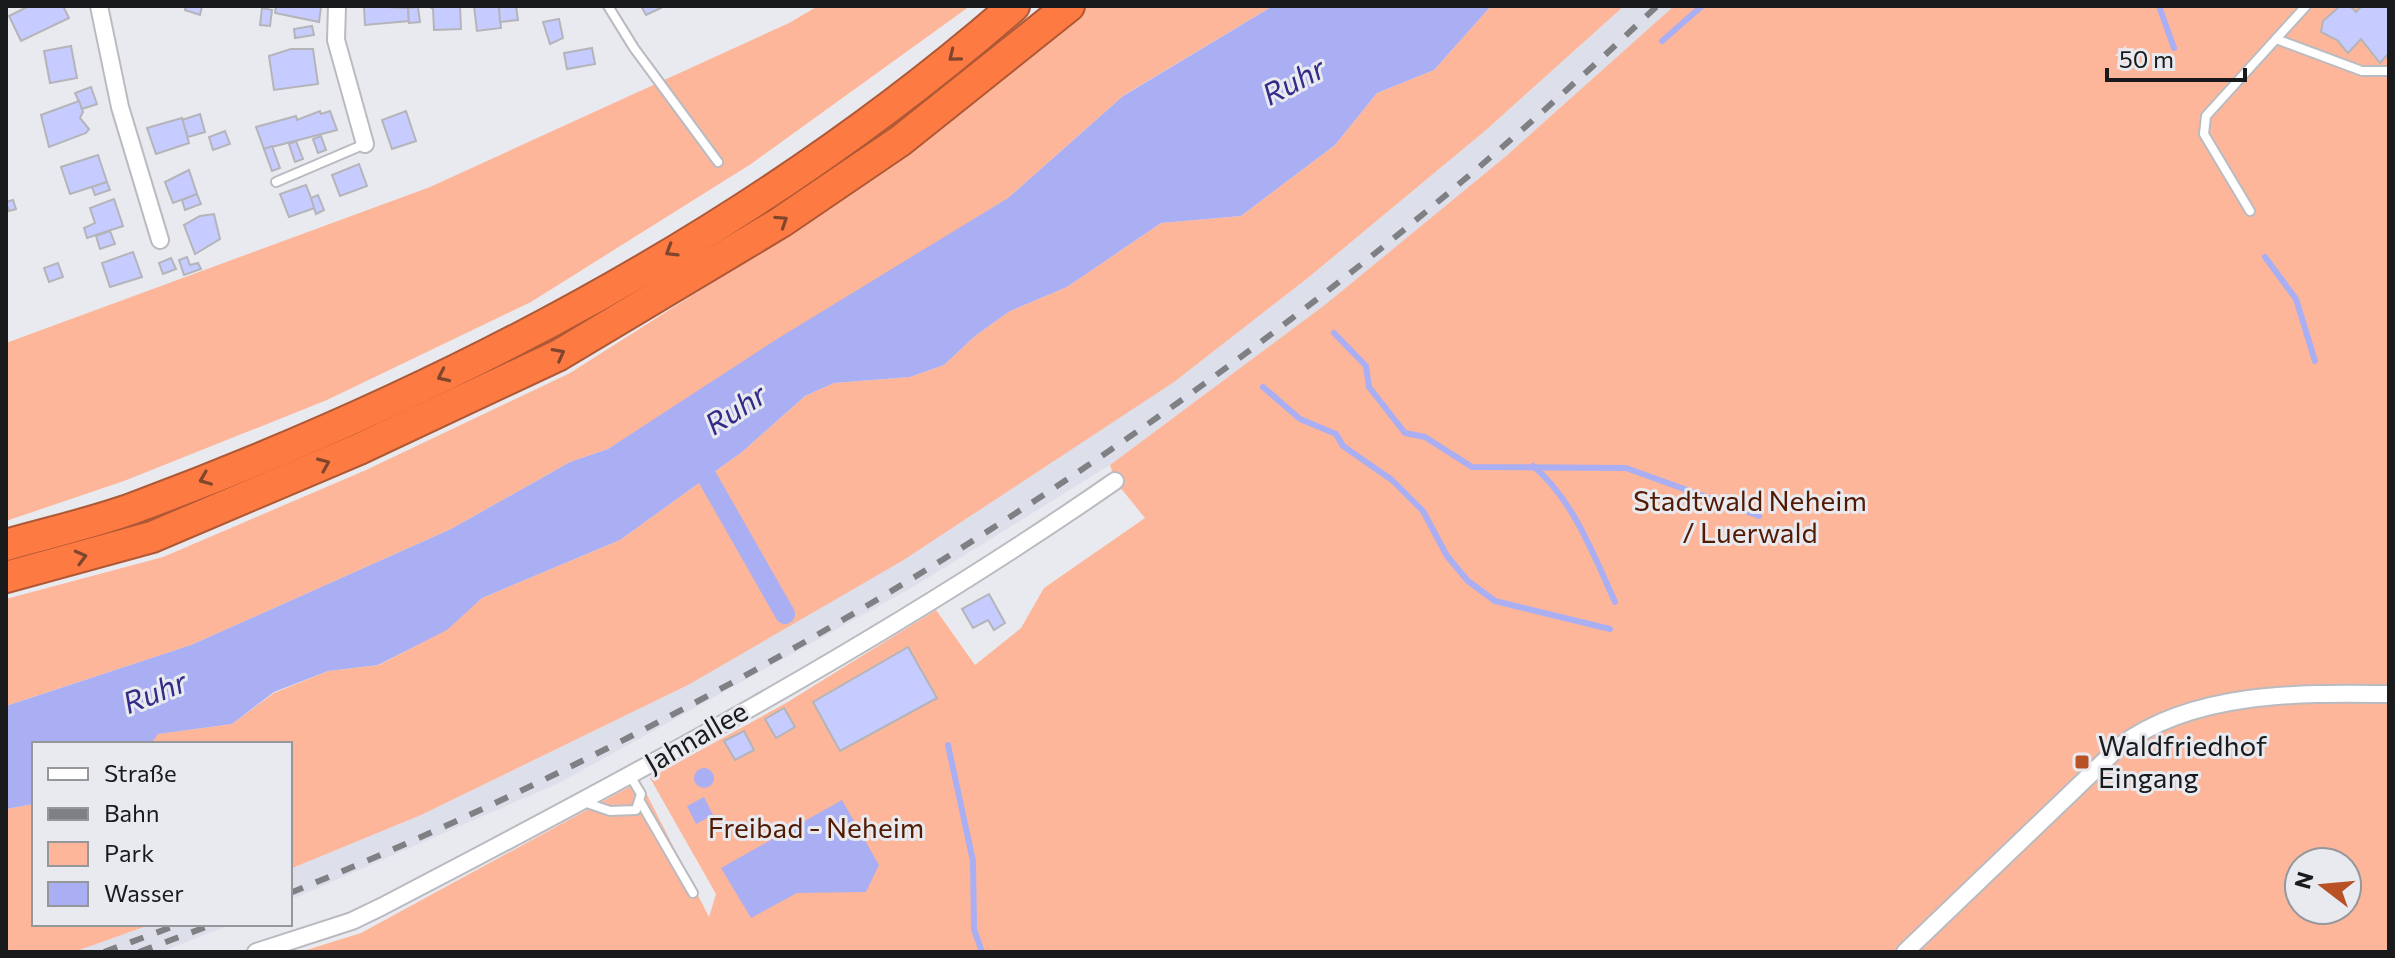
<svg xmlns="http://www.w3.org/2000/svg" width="2395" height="958" viewBox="0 0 2395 958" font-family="Commissioner,sans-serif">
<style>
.built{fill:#dddfeb}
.green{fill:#feb69a;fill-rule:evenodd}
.water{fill:#a9aff2}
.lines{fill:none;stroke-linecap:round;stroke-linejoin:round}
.stream{stroke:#a9aff2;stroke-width:6}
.canal{stroke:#a9aff2;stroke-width:20}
.building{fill:#c6ccff;stroke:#b4b4b9;stroke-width:2}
.service-casing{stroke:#babbc0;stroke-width:12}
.minor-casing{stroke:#babbc0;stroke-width:20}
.motorway-casing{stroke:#ae5835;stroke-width:34}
.service{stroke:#fff;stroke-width:8}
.minor{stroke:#fff;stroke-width:16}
.motorway{stroke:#fe7a43;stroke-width:30}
.rail{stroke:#7f8083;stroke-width:6;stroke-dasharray:14 14;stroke-linecap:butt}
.oneway{stroke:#80452d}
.poi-dot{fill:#b85126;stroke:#e9eaef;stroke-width:3}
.labels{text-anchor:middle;stroke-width:6;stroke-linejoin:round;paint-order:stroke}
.park-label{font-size:28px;fill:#521a02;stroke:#e9eaef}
.street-label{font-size:28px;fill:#191a1b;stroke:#e9eaef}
.poi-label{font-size:28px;fill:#191a1b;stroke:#e9eaef;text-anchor:start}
.water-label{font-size:30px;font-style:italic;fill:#332b88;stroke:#e9eaef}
</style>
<rect width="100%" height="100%" fill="#e9eaef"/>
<!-- built -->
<g class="built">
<polygon points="1624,6 1674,6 1505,157 1326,304 1110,465 913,587 561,782 290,900 290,869 421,815 688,685 1039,469 1174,382 1309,277 1486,130"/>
<polygon points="152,924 233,924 161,952 74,952"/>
</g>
<!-- green -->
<g class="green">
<polygon points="818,6 970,6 751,164 531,302 327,400 124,481 6,521 6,343 430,187 789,23"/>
<polygon points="1083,6 1273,6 1124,95 1008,198 608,449 570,462 451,529 191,645 6,706 6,599 163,557 366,470 570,373 795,230"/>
<polygon points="1491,6 1624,6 1486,130 1309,277 1174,382 902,561 688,685 421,815 290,869 290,744 151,744 157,734 232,724 274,693 328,671 379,665 446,630 482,598 620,540 742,452 805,396 834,383 910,377 944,365 975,336 1010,311 1067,287 1161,223 1241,216 1335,145 1377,93 1434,70"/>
<path d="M 1674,6 L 2389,6 L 2389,952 L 300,952 L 361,933 L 640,781 L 709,917 L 716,894 L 650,778 L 786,703 L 936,610 L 975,665 L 1021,628 L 1044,588 L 1145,518 L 1115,481 L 1110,465 L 1326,304 L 1505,157 ZM 2299,862 L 2347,862 L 2347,910 L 2299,910 Z"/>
<polygon points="34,804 34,924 152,924 74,952 6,952 6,809"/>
</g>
<!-- water -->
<g class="water">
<polygon points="1273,6 1491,6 1434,70 1377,93 1335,145 1241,216 1161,223 1067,287 1010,311 975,336 944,365 910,377 834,383 805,396 742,452 620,540 482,598 447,630 378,665 328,671 274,692 232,724 158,734 151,744 34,744 34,804 6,809 6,706 191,645 451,529 570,462 608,449 777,339 1008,198 1123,96"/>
<circle cx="704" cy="778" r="10"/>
<polygon points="704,797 713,815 696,824 687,806"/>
<polygon points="842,800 879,865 866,892 797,893 751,918 721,868"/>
</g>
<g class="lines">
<!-- stream -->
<g class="stream">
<polyline points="2159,6 2174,48"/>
<polyline points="1662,41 1702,6"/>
<polyline points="2265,257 2296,299 2315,361"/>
<polyline points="1334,333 1366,366 1369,387 1405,433 1425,437 1472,467 1626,468 1759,516"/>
<polyline points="1263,387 1300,419 1336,434 1343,446 1392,480 1423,511 1447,556 1468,581 1495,601 1610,629"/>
<path d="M 1533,466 C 1573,499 1594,556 1615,602"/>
<polyline points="948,745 973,861 974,929 982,952"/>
</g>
<!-- canal -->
<polyline class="canal" points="707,477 785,614"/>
</g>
<!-- building -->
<g class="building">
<polygon points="29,6 63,6 69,18 21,41 9,16"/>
<polygon points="186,6 202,6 200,15 185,10"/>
<polygon points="276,6 321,7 319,22 275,13"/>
<polygon points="364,6 408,8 409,21 365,25"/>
<polygon points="428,6 460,6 461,29 434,30 433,9"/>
<polygon points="474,6 499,6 501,28 477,31"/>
<polygon points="499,6 516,6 518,20 500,22"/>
<polygon points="641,6 660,6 661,8 646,15"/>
<polygon points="2340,6 2350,6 2356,12 2362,6 2389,6 2389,53 2380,63 2361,39 2348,53 2337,40 2321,32 2323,21"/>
<polygon points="418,7 420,22 409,23 408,8"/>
<polygon points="262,8 272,10 270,26 260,25"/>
<polygon points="559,19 563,38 550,44 543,22"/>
<polygon points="312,26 314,35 295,38 294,29"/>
<polygon points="71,46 77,78 50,83 44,51"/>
<polygon points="592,48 595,64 567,69 564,53"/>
<polygon points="291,49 313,49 318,84 274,90 269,56"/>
<polygon points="91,87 97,104 82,109 75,93"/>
<polygon points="79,101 83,112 80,118 89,129 86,133 49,147 41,115"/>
<polygon points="320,111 321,114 330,111 337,130 264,149 256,127 296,116 297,120"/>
<polygon points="406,111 416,141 392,149 382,120"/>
<polygon points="200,114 205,132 188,137 182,120"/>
<polygon points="182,118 189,143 156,154 147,128"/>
<polygon points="225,131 230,144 213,150 209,137"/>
<polygon points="321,136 326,150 318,153 313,139"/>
<polygon points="296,141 303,159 295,162 289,144"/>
<polygon points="272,146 280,168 272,171 264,149"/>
<polygon points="98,155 107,182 70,194 61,167"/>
<polygon points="359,164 367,186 340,196 332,175"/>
<polygon points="189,170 197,194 173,203 165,182"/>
<polygon points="107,182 110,190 95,195 92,187"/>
<polygon points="306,185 315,208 289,217 280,194"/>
<polygon points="197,194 201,204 185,210 182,200"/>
<polygon points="318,195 324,210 316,214 311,198"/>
<polygon points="114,199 123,226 87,238 84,228 95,223 90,208"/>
<polygon points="13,200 16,209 9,211 6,202"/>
<polygon points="214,214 220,239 195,254 184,225 200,216"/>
<polygon points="110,231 115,244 100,249 96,236"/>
<polygon points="133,252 142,277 110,287 102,263"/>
<polygon points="187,257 190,265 198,263 201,269 184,275 179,260"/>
<polygon points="171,258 176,269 163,274 159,263"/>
<polygon points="58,263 63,277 49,282 44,268"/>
<polygon points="989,594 1005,623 994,630 988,620 973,628 962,609"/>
<polygon points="908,647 937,698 840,751 813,702"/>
<polygon points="784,708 795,727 776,738 765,719"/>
<polygon points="744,731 754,750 735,760 724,741"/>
</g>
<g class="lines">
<!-- service casing -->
<g class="service-casing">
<g id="service">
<polyline points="608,6 634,48 718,162"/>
<polyline points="2276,39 2362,71 2389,71"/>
<polyline points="276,182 365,144"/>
<polyline points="2250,211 2204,134 2206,116 2306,6"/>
<polyline points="581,801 610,811 636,810 641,794 629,774"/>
<polyline points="641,803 693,893"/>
</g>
</g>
<!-- minor casing -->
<g class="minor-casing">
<g id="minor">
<polyline points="99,6 120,107 160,240"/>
<polyline points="337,6 336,40 365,144"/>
<path d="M 256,952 L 352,921 L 381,907 C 631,777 883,642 1115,481"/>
<path d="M 1905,952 L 2120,746 C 2194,691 2300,693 2389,694"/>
</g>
</g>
<!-- motorway casing -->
<g class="motorway-casing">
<g id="motorway">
<path d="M 6,545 C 48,533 93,523 134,508 C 451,390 758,229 1014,6"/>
<polyline points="6,577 152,537 359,449 559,355 781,222 900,141 1069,6"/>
</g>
</g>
<!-- service -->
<use href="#service" class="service"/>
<!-- minor -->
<use href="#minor" class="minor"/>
<!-- motorway -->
<use href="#motorway" class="motorway"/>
<!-- rail -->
<g class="rail">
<path d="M 290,893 C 795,687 1263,383 1657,6"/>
<polyline points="104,952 180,924"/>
<polyline points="139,952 214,924"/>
</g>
</g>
<!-- one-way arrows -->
<defs><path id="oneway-chevron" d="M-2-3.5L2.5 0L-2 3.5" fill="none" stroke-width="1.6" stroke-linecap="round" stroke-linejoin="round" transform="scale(2)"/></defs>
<g class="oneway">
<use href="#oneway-chevron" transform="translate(954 56) rotate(141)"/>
<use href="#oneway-chevron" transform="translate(782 221) rotate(-33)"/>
<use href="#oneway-chevron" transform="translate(671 251) rotate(149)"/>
<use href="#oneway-chevron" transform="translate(559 354) rotate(-28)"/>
<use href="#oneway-chevron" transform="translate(443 376) rotate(155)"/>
<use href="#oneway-chevron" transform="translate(324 464) rotate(-23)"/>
<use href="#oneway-chevron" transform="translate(205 479) rotate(158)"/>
<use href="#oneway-chevron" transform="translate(81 557) rotate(-15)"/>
</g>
<!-- markers -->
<rect class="poi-dot" x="2074" y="754" width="16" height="16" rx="4"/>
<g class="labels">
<!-- park labels -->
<g class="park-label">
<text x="1750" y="511">Stadtwald Neheim<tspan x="1750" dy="32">/ Luerwald</tspan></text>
<text x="816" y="838">Freibad - Neheim</text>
</g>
<!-- street labels -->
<g class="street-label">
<text transform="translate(696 737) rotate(-30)" y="10">Jahnallee</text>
</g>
<!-- poi labels -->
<g class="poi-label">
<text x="2098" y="756">Waldfriedhof<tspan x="2098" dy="32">Eingang</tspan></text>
</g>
<!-- water labels -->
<g class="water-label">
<text transform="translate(1294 82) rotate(-28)" y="10">Ruhr</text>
<text transform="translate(736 410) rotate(-33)" y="10">Ruhr</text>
<text transform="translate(155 693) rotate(-22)" y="10">Ruhr</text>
</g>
</g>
<!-- border -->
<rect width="2395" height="958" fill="none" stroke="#191a1b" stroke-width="16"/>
<!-- legend -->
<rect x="32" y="742" width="260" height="184" fill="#e9eaef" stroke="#96979a" stroke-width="2"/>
<rect x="48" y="768" width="40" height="12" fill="#ffffff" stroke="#96979a" stroke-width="2"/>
<text x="104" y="782" font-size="24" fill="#191a1b">Straße</text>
<rect x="48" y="808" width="40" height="12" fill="#7f8083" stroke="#96979a" stroke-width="2"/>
<text x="104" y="822" font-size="24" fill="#191a1b">Bahn</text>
<rect x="48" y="842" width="40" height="24" fill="#feb69a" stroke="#96979a" stroke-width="2"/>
<text x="104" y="862" font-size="24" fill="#191a1b">Park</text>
<rect x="48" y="882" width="40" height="24" fill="#a9aff2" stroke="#96979a" stroke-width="2"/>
<text x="104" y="902" font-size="24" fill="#191a1b">Wasser</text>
<!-- north arrow -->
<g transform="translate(2323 886) rotate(286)"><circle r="38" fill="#e9eaef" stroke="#96979a" stroke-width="2"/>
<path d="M0-6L14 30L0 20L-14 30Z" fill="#b85126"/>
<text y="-12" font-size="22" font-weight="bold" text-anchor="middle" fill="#191a1b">N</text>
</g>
<!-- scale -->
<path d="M2107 68v12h138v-12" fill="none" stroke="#191a1b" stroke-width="4"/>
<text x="2119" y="68" font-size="24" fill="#191a1b" stroke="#e9eaef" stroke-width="6" paint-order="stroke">50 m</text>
</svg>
